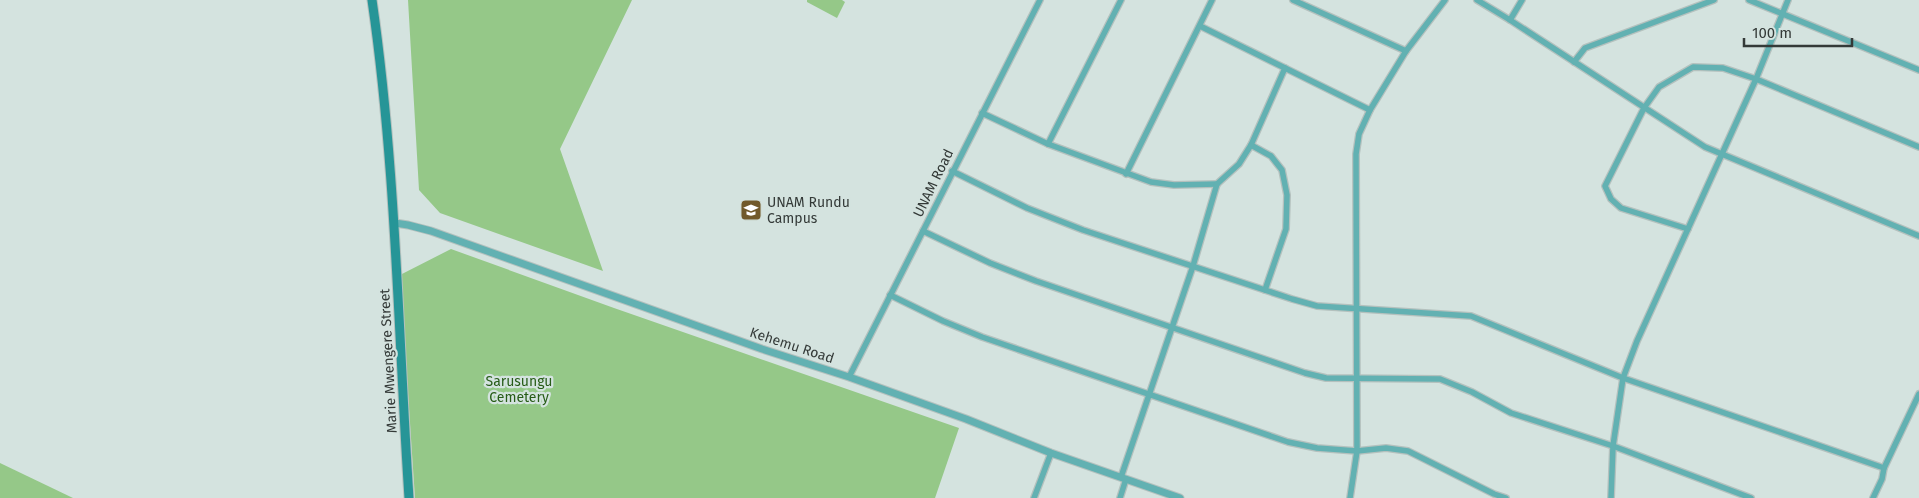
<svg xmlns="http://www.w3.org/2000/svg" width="1919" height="498" viewBox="0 0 1919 498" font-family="'Fira Sans',sans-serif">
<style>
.green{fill:#95c888}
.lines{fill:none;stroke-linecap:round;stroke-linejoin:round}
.minor-casing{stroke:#b4c1be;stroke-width:8}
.tertiary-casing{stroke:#b4c1be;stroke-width:9}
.secondary-casing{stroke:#b4c1be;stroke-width:11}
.minor{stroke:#62b1b2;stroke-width:5.5}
.tertiary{stroke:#62b1b2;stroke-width:7}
.secondary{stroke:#269597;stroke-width:9}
.labels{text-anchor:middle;stroke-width:4.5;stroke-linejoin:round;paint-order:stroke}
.street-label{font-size:14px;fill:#343a38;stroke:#d4e3df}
.poi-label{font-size:14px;fill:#343a38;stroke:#d4e3df;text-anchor:start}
.park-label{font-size:14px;fill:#275c17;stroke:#d4e3df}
</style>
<rect width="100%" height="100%" fill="#d4e3df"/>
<!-- green -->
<g class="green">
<polygon points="408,0 632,0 560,149 603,271 440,213 419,190"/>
<polygon points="807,0 842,0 845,2 837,18 807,2"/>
<polygon points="451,249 614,308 959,428 935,498 415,498 400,275"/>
<polygon points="0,463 73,498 0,498"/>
</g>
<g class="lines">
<!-- minor casing -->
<g class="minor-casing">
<g id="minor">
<polyline points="1293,0 1406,51"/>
<polyline points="1477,0 1510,20 1705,147 1919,236"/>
<polyline points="1749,0 1919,70"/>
<polyline points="1510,20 1522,0"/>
<polyline points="1200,26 1370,110"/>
<polyline points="1574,62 1585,48 1714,0"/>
<polyline points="982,113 1048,144 1151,182 1174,185 1217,184"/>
<polyline points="1048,144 1121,0"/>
<polyline points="1251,145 1271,156 1282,170 1287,195 1286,229 1265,290"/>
<polyline points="952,171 1027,208 1083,230 1292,299 1317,306 1471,316 1623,378 1884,468"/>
<polyline points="1126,174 1212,0"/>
<polyline points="1688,229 1621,208 1611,199 1605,186 1644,108 1659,87 1693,67 1723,68 1756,79 1919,147"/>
<polyline points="923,231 990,263 1036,281 1305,373 1326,378 1440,379 1472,392 1511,413 1613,446 1751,498"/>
<polyline points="890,295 943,321 982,337 1288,442 1317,448 1357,451 1386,448 1408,451 1494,494 1506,498"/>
<polyline points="849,377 1040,0"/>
<polyline points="1121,477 1193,266 1217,184 1239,164 1251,145 1285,68"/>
<polyline points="1034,498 1051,453"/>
<polyline points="1120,498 1126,479"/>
<polyline points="1350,498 1357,451 1356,154 1359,134 1370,110 1406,51 1445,0"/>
<polyline points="1611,498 1613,446 1623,378 1637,341 1756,79 1788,0"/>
<polyline points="1873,498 1882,479 1884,468 1919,394"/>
</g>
</g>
<!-- tertiary casing -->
<g class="tertiary-casing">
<polyline id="tertiary" points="395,223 408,225 431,231 762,349 849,377 966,419 1051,453 1180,498"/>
</g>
<!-- secondary casing -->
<g class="secondary-casing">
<path id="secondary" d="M 372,0 C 396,165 398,332 409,498"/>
</g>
<!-- minor -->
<use href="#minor" class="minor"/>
<!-- tertiary -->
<use href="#tertiary" class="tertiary"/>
<!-- secondary -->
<use href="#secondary" class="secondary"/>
</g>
<!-- icons -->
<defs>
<g id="school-square" transform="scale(1.125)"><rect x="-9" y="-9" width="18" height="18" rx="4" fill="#71592a" stroke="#d4e3df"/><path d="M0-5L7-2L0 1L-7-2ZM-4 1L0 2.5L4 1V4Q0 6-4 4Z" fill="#fff"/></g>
</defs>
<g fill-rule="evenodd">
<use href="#school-square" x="751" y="210"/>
</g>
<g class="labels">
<!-- street labels -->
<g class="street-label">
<text transform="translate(933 183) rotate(-64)" y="5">UNAM Road</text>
<text transform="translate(792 345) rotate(18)" y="5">Kehemu Road</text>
<text transform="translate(388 361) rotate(-93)" y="5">Marie Mwengere Street</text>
</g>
<!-- poi labels -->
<g class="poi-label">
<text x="767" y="207">UNAM Rundu<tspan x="767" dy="16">Campus</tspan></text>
</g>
<!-- park labels -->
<g class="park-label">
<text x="519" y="386">Sarusungu<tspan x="519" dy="16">Cemetery</tspan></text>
</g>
</g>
<!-- scale -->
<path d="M1744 38v8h108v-8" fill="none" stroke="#343a38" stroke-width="2.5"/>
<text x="1752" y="38" font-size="15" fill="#343a38" stroke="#d4e3df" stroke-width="4" paint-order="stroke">100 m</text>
</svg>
